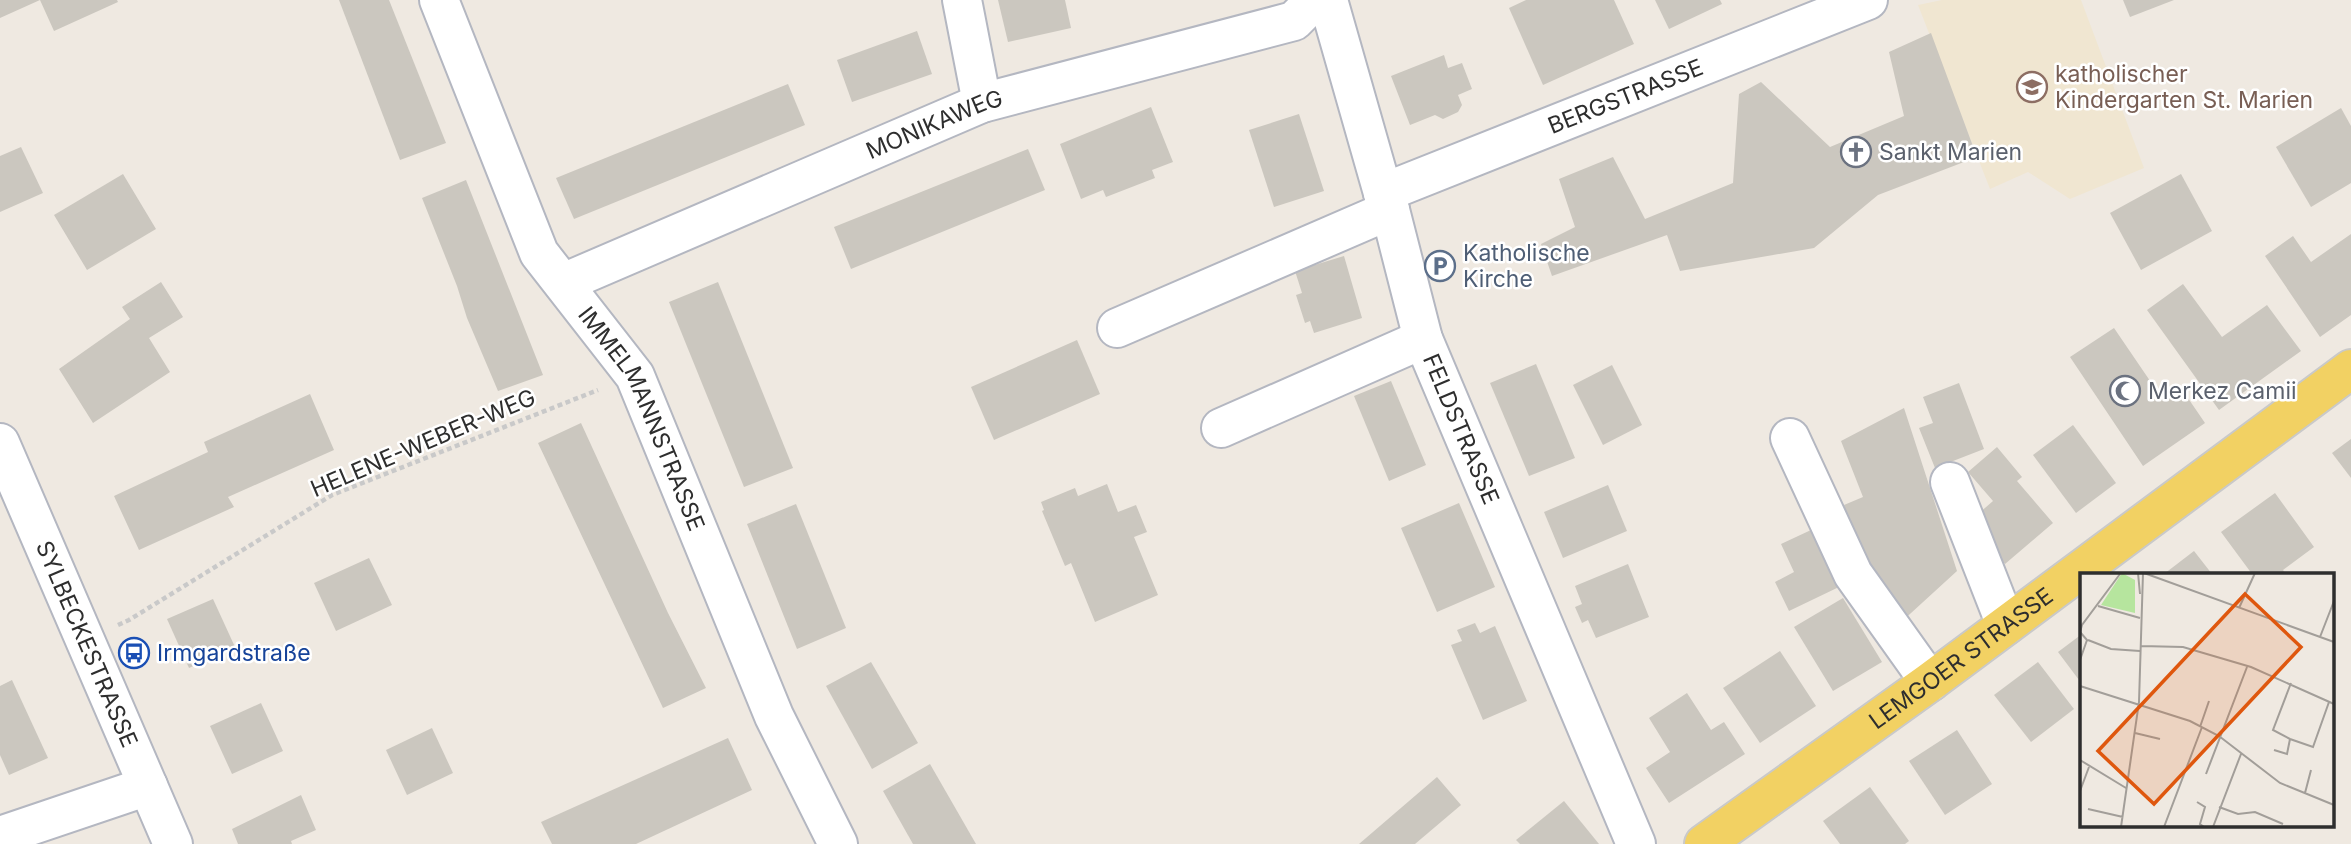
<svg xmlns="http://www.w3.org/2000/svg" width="2351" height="844" viewBox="0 0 2351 844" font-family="Inter,sans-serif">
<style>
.education{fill:#f0e6d1}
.building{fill:#cbc7bf}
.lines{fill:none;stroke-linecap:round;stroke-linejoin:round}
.minor-casing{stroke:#b4b7c1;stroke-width:42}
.major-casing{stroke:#c9c9c9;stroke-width:42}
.path{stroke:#c9c9c9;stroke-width:4.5;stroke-dasharray:5 3.5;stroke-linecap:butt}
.minor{stroke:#fff;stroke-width:38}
.major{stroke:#f2d163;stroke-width:38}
.labels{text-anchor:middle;stroke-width:5;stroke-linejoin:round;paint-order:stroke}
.education-label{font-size:23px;fill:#785e54;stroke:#fff;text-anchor:start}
.street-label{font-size:23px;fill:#2e2e2e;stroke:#fff}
.worship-label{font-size:23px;fill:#5b616d;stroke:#fff;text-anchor:start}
.service-label{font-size:23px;fill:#4e5e75;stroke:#fff;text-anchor:start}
.transit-label{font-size:23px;fill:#164399;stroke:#fff;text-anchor:start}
.inset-road{fill:none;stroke:#a29e99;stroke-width:2}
.view{fill:#df570e;fill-opacity:0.15;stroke:#df570e;stroke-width:3.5}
.inset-edge{fill:none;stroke:#2e2e2e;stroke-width:3.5}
</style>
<rect width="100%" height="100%" fill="#efe9e1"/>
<!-- education -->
<polygon class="education" points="1942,0 2081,0 2144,168 2070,199 2028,172 1990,189 1918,5"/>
<!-- building -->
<g class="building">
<polygon points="0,0 117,0 118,2 54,31 40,0 0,18"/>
<polygon points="339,0 389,0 446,143 400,160"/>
<polygon points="998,0 1065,0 1071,28 1008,42"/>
<polygon points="1526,0 1614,0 1634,44 1543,85 1509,8"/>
<polygon points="1655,0 1720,0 1722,4 1669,29"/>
<polygon points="2123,0 2174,0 2130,17"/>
<polygon points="917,31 932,74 852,102 837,60"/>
<polygon points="1931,33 1977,157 1878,195 1814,248 1680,271 1667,235 1552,276 1541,244 1575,227 1559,179 1613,157 1645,219 1733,183 1739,94 1761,82 1830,147 1904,116 1889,52"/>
<polygon points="1444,55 1448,68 1462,63 1472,89 1458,95 1462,105 1458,112 1443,119 1435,115 1410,125 1391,76"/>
<polygon points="788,84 805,125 574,219 556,178"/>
<polygon points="1151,107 1173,162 1152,170 1155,178 1106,197 1103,190 1081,199 1060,144"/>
<polygon points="2341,108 2351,126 2351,183 2311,207 2276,147"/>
<polygon points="1299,114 1324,191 1274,207 1249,130"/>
<polygon points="21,147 43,193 0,212 0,156"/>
<polygon points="1028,149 1045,190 851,269 834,227"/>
<polygon points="123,174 156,229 87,270 54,215"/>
<polygon points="2181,174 2212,231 2141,270 2110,213"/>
<polygon points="466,180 543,375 498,391 467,318 457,286 422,198"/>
<polygon points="2351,234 2351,315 2320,337 2265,256 2293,236 2311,262"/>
<polygon points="1344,256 1362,318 1314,333 1310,321 1305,323 1296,295 1302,293 1295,271"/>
<polygon points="161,282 183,317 149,338 170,372 93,423 59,369 130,319 122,307"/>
<polygon points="718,282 793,468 744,487 669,302"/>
<polygon points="2183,284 2222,337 2267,305 2301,351 2219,410 2147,310"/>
<polygon points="2114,328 2161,397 2179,385 2205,423 2143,466 2070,357"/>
<polygon points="1077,340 1100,394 994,440 971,387"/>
<polygon points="1536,364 1575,458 1529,476 1490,383"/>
<polygon points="1612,365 1642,425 1603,445 1573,385"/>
<polygon points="1391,381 1426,465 1389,481 1354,396"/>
<polygon points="1959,383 1984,449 1935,468 1919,428 1933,423 1923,397"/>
<polygon points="310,394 334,450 228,497 234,507 139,550 114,496 208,452 204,442"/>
<polygon points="1904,408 1957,571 1899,624 1864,569 1844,505 1863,497 1841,441"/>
<polygon points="581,423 668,613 706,688 663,708 538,443"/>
<polygon points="2073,425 2116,483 2076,513 2033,455"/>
<polygon points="2351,439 2351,478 2332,453"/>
<polygon points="1997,447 2022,477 2017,481 2053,523 2005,564 1970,521 1993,501 1968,472"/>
<polygon points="1107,484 1118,512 1136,505 1147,532 1134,537 1158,595 1095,622 1071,563 1065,566 1042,511 1044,510 1041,502 1075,488 1078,496"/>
<polygon points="1608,485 1627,531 1563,558 1544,512"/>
<polygon points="2275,493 2314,547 2283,570 2286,574 2252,574 2221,532"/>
<polygon points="1459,503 1495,587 1437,612 1401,528"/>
<polygon points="796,504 846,628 797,649 747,524"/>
<polygon points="1811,530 1839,587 1789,611 1775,582 1794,572 1781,544"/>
<polygon points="2194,551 2212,574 2164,574"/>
<polygon points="369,558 392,605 336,631 314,583"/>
<polygon points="1628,564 1649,617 1596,638 1588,620 1582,623 1575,607 1582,604 1575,586"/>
<polygon points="1843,598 1882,662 1833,691 1794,627"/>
<polygon points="213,599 235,647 189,668 167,619"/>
<polygon points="1475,623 1480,633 1495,626 1527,701 1483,720 1451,645 1462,641 1457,630"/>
<polygon points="2082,634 2082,684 2058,652"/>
<polygon points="1780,651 1816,706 1760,743 1723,688"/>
<polygon points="871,662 918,743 872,769 826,686"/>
<polygon points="2038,662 2074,709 2031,742 1994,695"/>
<polygon points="12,680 48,758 9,775 0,755 0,686"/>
<polygon points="1687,693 1711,730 1724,722 1745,754 1669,803 1646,768 1670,752 1649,718"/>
<polygon points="261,703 283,751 232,774 210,726"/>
<polygon points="432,728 453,773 407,795 386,750"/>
<polygon points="1957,730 1992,784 1945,815 1909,761"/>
<polygon points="728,738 752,790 636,844 552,844 541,822"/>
<polygon points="930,764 976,844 913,844 883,791"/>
<polygon points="1437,777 1461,805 1415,844 1359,844"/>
<polygon points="1870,787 1909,841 1905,844 1840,844 1823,821"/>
<polygon points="301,795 316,830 291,841 292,844 238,844 232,829"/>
<polygon points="1564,801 1599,844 1520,844 1516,840"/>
</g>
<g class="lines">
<!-- minor casing -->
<g class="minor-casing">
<g id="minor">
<path id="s1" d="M 439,0 L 539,253 L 635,376 L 774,716 L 838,844"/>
<polyline points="962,0 982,103"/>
<path id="s2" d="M 1328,0 L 1383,193 L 1390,210 L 1423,339 L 1636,844"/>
<path id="s3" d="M 1383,193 L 1868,0"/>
<path id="s4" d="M 563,283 L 982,103 L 1294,21 L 1315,0"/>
<polyline points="1117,328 1390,210"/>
<polyline points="1221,428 1423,339"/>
<polyline points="1790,438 1853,574 1930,682"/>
<path id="s5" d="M 0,443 L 173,844"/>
<polyline points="1950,482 2006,625"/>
<polyline points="0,836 148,786"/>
</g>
</g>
<!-- major casing -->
<g class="major-casing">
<g id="major">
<path id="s6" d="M 1704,844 L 1930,682 L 2351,369"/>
</g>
</g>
<!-- path -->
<polyline class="path" points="118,625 129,620 332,495 598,390"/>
<!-- minor -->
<use href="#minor" class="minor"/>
<!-- major -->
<use href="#major" class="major"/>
</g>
<!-- icons -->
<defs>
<g id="school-ring" transform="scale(1.575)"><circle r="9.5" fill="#fff" stroke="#8d6e63" stroke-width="1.5"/><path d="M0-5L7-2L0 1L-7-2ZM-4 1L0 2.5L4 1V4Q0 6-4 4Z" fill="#8d6e63"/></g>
<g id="church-ring" transform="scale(1.575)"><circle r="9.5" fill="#fff" stroke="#6b7280" stroke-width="1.5"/><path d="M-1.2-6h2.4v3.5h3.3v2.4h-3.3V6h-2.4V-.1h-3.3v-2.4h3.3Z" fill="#6b7280"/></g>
<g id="parking-ring" transform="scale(1.575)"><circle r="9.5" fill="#fff" stroke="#5c6f8a" stroke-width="1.5"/><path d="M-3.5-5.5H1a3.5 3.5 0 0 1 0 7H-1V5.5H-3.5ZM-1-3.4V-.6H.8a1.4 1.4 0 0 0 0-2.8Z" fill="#5c6f8a"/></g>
<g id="mosque-ring" transform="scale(1.575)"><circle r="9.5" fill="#fff" stroke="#6b7280" stroke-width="1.5"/><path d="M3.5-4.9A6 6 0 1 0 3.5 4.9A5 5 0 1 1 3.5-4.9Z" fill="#6b7280"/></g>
<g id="bus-ring" transform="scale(1.575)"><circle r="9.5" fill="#fff" stroke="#1a4fb4" stroke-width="1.5"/><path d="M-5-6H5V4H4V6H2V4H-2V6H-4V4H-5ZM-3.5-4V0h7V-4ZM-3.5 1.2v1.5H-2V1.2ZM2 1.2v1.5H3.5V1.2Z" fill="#1a4fb4"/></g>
</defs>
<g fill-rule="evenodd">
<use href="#school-ring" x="2032" y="87"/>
<use href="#church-ring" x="1856" y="152"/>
<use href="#parking-ring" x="1440" y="266"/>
<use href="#mosque-ring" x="2125" y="391"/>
<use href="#bus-ring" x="134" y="653"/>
</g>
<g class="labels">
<!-- education labels -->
<g class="education-label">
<text x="2055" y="82">katholischer<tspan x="2055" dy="26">Kindergarten St. Marien</tspan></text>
</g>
<!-- street labels -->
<g class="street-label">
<text dy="8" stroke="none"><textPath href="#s3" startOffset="261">BERGSTRASSE</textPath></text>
<text dy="8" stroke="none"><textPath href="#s4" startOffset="404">MONIKAWEG</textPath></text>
<text dy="8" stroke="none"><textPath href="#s1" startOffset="469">IMMELMANNSTRASSE</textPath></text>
<text dy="8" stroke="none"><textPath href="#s2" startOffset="450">FELDSTRASSE</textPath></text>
<text transform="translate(423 443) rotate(-23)" y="8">HELENE-WEBER-WEG</text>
<text dy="8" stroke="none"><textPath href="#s5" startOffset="219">SYLBECKESTRASSE</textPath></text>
<text dy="8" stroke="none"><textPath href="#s6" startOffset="317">LEMGOER STRASSE</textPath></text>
</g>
<!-- worship labels -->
<g class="worship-label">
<text x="1879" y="160">Sankt Marien</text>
<text x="2148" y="399">Merkez Camii</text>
</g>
<!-- service labels -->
<g class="service-label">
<text x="1463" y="261">Katholische<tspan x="1463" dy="26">Kirche</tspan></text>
</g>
<!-- transit labels -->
<g class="transit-label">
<text x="157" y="661">Irmgardstraße</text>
</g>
</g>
<!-- overview -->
<g transform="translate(2080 573)">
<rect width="254" height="254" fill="#efe9e1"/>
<path d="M 42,0 L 55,7 L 55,40 L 21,32 Z" fill="#b6e59e"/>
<path class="inset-road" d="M 58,0 L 60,21M 64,0 L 254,69M 18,33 L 60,45M 159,35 L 175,0M 240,64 L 254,28M 8,67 L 31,76 L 60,78M 61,73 L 103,74 L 171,94 L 254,131M 0,87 L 7,67 L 0,59 L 2,52 L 40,1M 211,110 L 193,157 L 210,166 L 233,174 L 249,129M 0,113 L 110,148 L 139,163 L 200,210 L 254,232M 120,154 L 129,128M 55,160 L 80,166M 194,177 L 207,181 L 210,166M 0,187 L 46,215M 126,201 L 167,94M 0,218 L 9,194M 225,220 L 231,197M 117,229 L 125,234 L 120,251 L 124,254M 139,234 L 158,241 L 175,239 L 203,251M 8,236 L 43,244M 41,254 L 59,129 L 63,0M 84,254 L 122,154M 133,254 L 161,181"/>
<path class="view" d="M 165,21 L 221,74 L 74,231 L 18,178 Z"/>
<rect width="254" height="254" class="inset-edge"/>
</g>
</svg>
